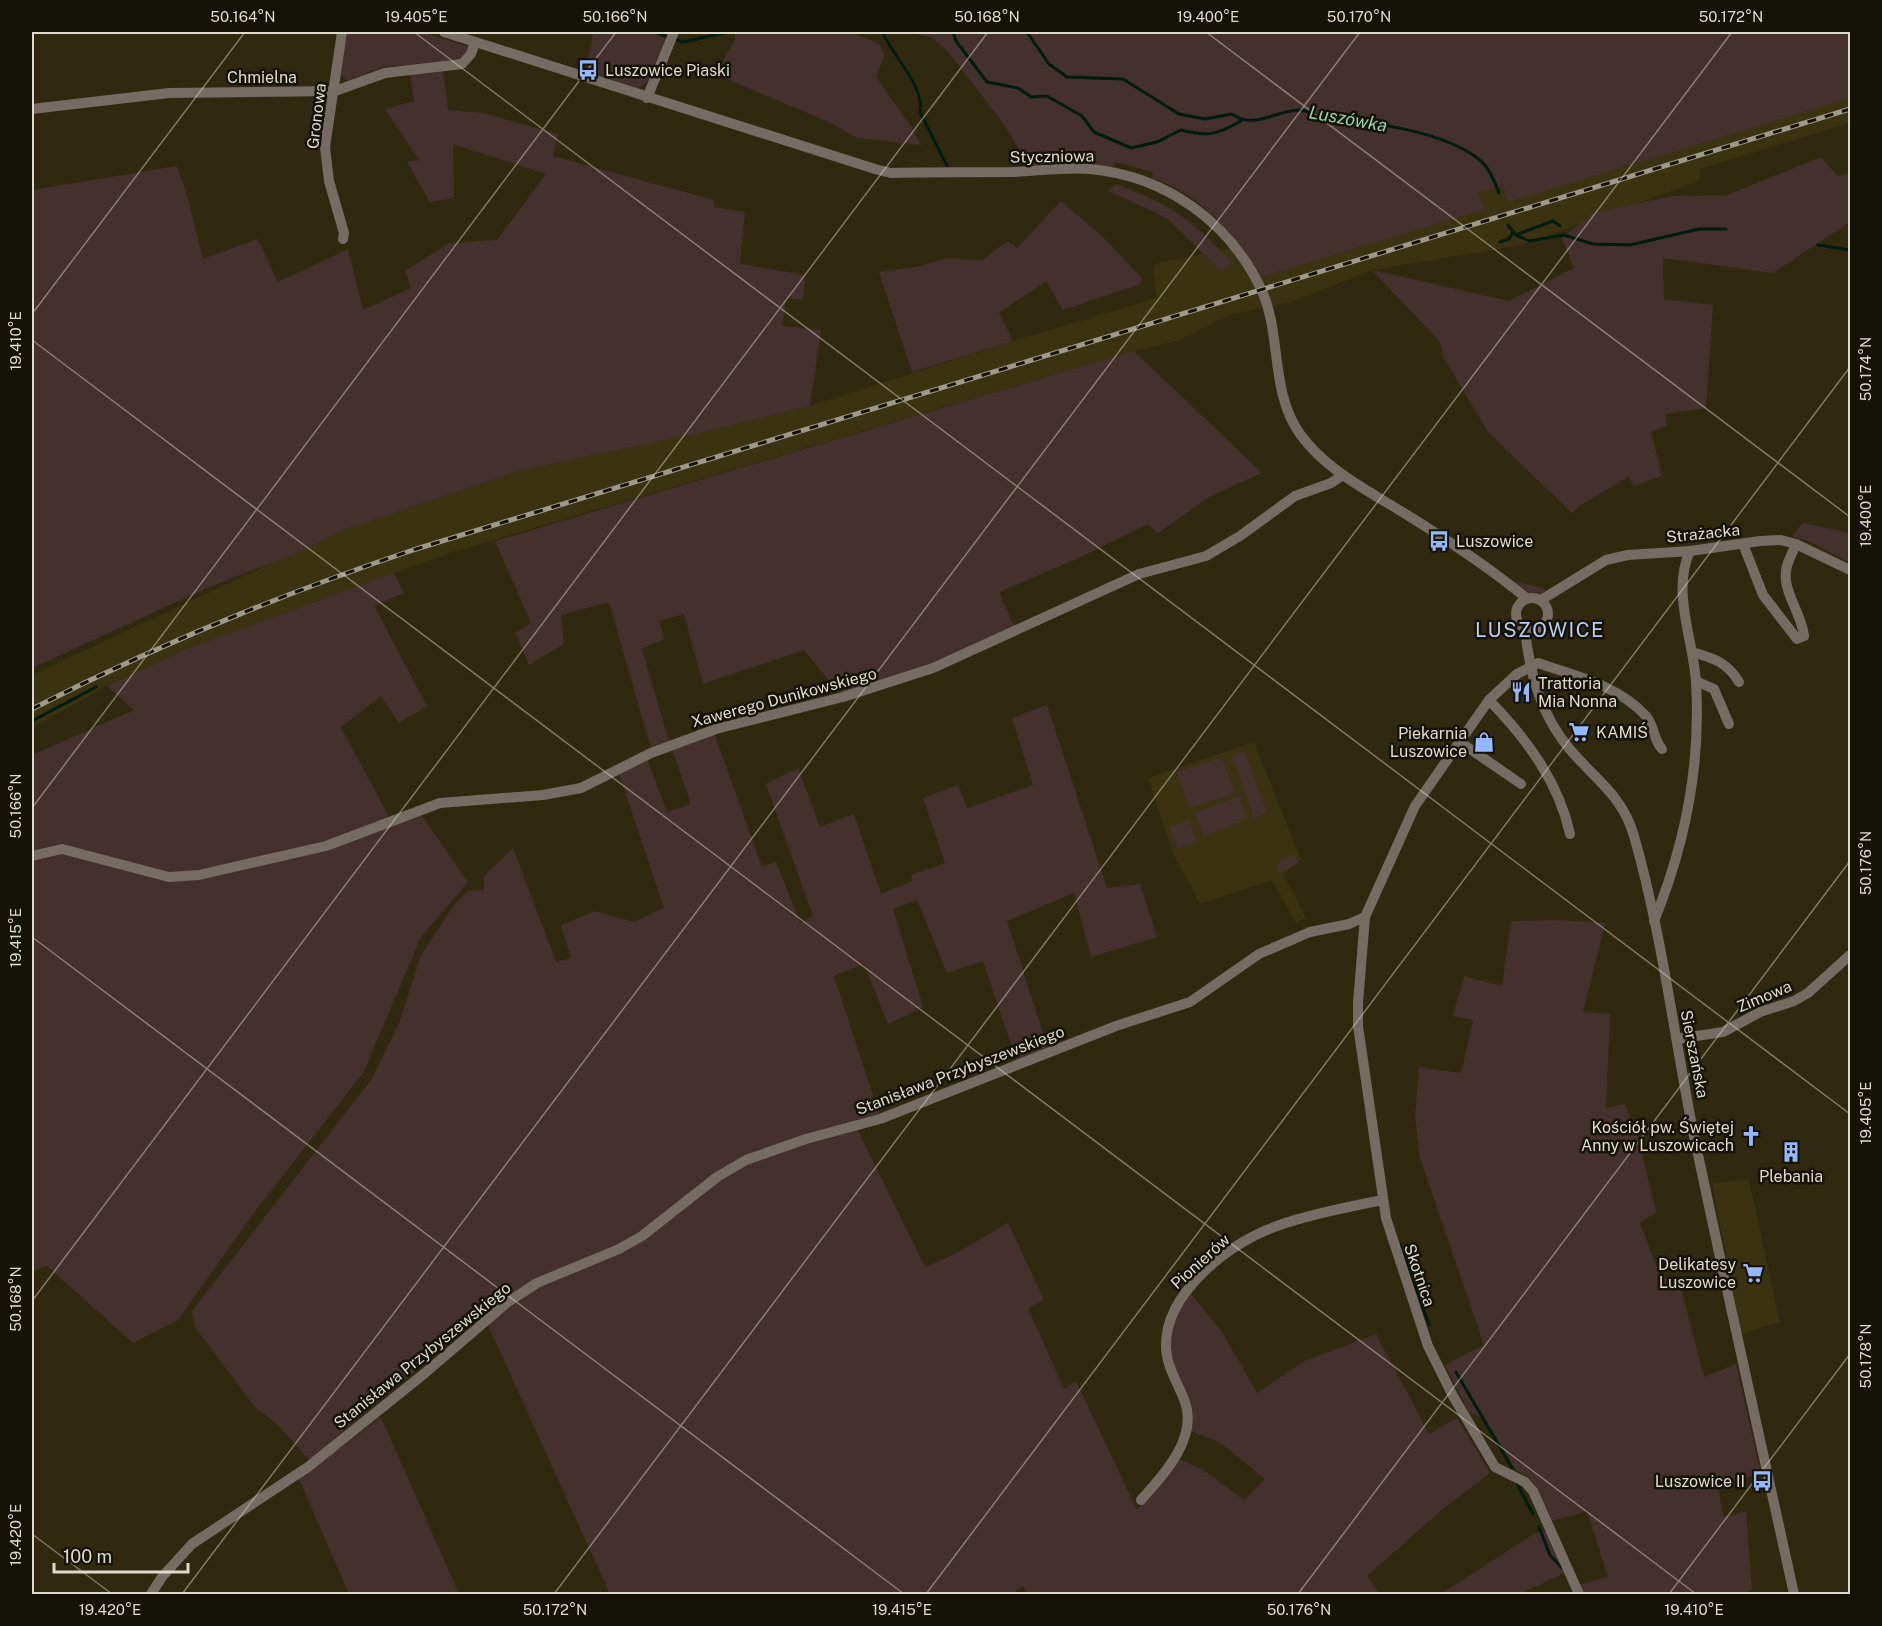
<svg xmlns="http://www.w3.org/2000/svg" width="1882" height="1626" viewBox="0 0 1882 1626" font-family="'Public Sans',sans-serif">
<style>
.built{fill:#3a3210}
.green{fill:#44302d}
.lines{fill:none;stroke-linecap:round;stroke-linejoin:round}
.stream{stroke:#001d0f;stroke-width:3}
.minor{stroke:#766c63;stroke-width:10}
.rail-casing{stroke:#9f9a87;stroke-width:5}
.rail{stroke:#151207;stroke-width:3;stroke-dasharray:9;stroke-linecap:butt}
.ticks{fill:none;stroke:#dfdbcc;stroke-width:1.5;stroke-opacity:0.45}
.labels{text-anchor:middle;stroke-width:5;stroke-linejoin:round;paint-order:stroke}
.poi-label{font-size:16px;fill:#dfdbcc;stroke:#151207;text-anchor:start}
.street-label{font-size:16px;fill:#dfdbcc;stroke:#151207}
.water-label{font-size:18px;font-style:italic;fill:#92d2b2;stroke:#151207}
.quarter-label{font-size:20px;letter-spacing:1.5px;fill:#b9cdf5;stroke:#151207}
.neatline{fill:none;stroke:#dfdbcc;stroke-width:2}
.ticks-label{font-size:15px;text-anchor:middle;fill:#dfdbcc}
</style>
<rect width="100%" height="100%" fill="#30290f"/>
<!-- built -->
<g class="built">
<polygon points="1850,81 1850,123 1700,169 1699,181 1522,245 1372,270 1291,302 1229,315 1178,341 1134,351 450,553 184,650 107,686 32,728 32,675 341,531 518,471 700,433 810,406 1013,341 1157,298 1153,267 1158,263 1260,243"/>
<polygon points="1254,742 1301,860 1283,874 1306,918 1296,923 1272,880 1200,904 1173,854 1148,778"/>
<polygon points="1749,1180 1780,1322 1741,1334 1712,1183"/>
</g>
<!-- green -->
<g class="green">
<polygon points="345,32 422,32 468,46 467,55 461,60 442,62 448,110 483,113 558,134 553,156 714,200 714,207 745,212 740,264 805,275 803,300 786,298 782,326 821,330 810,406 700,433 518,471 341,531 295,554 207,588 32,668 32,190 177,166 187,195 203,259 258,239 278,282 348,249 363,310 411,288 405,271 449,243 497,240 546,174 453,144 454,198 430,202 407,162 419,160 385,109 414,101 409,65 383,67 347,81 339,73"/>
<polygon points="593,32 668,32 648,81 639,89 595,74 587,67"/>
<polygon points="735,32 851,32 879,44 885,55 876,77 912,128 921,145 857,138 831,123 715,74 735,40"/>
<path d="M 908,32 L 1850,32 L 1850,98 L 1508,202 L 1503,186 L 1477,192 L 1485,209 L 1261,277 C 1236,236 1200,193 1152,178 L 1153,172 L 1115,162 L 1113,167 L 1030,166 L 1000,119 L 949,53 L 933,38 Z"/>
<polygon points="1821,157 1838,176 1850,173 1850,222 1773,273 1663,258 1664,299 1713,305 1706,408 1665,414 1667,426 1651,432 1662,476 1634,486 1629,476 1578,507 1572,513 1488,432 1443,356 1441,343 1372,270 1509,301 1574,268 1562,238 1593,213 1672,196 1727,195"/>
<path d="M 1116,184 C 1171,205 1192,219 1232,263 L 1221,271 L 1167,218 L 1109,191 Z"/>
<polygon points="1061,201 1102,236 1142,278 1140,284 1063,310 1046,281 999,313 1013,341 912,372 879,272 916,267 948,258 982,260 1008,241 1017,248"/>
<polygon points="1134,351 1262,473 1211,496 1158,533 1148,524 1081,557 999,592 1014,626 934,663 840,694 804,650 703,684 684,614 659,621 664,639 642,649 669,742 651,749 609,602 561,615 564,644 529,665 515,633 531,623 495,541"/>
<polygon points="1803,523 1850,533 1850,563 1811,542 1792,536"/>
<polygon points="394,573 404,593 374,606 427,706 399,723 381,696 341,727 392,823 419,812 468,882 421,937 363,1073 253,1214 178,1320 133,1343 47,1266 32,1271 32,755 134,710 107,686 184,650"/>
<polygon points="1517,582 1543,588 1548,593 1529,596 1515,584"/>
<polygon points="1047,705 1107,888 1140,884 1157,937 1091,957 1074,893 1007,921 1048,1049 1017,1062 983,961 947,973 917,900 893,909 923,1007 888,1024 864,964 834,976 879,1114 854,1123 925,1267 951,1256 1008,1223 1044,1300 1028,1308 1064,1389 1076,1381 1137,1510 1178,1459 1202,1469 1244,1500 1265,1479 1221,1443 1190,1431 1171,1362 1170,1327 1188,1290 1222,1332 1257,1393 1304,1361 1376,1334 1429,1434 1457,1418 1490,1473 1444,1508 1367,1576 1380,1594 1027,1594 1023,1586 1012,1594 610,1594 483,1314 309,1460 277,1424 255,1407 195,1327 192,1311 371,1080 400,1021 420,957 454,905 469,890 484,890 484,876 513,848 556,962 571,958 561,925 595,911 634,922 664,908 619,774 647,759 667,812 691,804 672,749 714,733 762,867 776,862 800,923 813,916 766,784 798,768 820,827 854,814 881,894 912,881 911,875 945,863 923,798 958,785 967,808 1033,785 1012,718"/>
<polygon points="1244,751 1267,813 1254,818 1232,755"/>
<polygon points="1222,757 1235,793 1189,808 1177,772"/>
<polygon points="1239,796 1247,819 1204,836 1195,813"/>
<polygon points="1189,820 1197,841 1177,849 1169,827"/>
<polygon points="1294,854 1298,863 1280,873 1276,866 1279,861"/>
<polygon points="1559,920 1605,923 1583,1012 1610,1014 1606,1108 1625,1104 1637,1132 1656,1212 1640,1223 1661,1278 1678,1277 1704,1377 1736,1364 1761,1474 1718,1483 1723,1517 1746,1511 1752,1591 1735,1594 1582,1594 1577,1585 1608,1577 1587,1511 1552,1521 1536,1486 1528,1476 1516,1470 1485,1419 1469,1412 1445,1365 1484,1345 1420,1158 1415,1117 1419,1067 1461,1073 1473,1020 1453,1016 1464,976 1502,986 1511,921"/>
<polygon points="381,1417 459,1594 349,1594 299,1479"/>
<polygon points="1554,1531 1569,1571 1520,1594 1441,1594 1535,1533"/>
</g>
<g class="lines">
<!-- stream -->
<g class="stream">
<polyline points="654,32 683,42 729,32"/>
<path d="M 882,32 C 891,52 926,89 920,112 L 947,166"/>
<path d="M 953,32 L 956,41 L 987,82 L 1018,88 L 1031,97 L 1047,96 L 1082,116 L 1094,132 L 1131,148 L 1157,142 L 1181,130 C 1209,137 1216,135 1241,121"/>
<path d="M 1027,32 L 1049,64 L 1067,77 L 1123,79 L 1179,114 L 1205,119 L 1232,114 C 1253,130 1275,111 1298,110 C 1307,110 1316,116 1325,117 C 1370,122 1446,131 1481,161 C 1490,169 1495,182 1499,193"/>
<polyline points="1508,225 1516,235 1529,241 1564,235 1593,244 1630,245 1699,229 1726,229"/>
<polyline points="1516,235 1553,221 1560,226"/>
<polyline points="1500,242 1509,239 1513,232"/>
<polyline points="1818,245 1850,250"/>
<polyline points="32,721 96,687"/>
<polyline points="1400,1244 1429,1325"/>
<polyline points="1456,1372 1512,1468"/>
<polyline points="1517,1483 1533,1514"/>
<polyline points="1539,1527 1550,1555 1562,1568"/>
</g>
<!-- minor -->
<g class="minor">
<polyline points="342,32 325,147 329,181 344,233 343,239"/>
<path d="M 444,32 L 875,169 L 891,173 C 931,172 972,172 1013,172 C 1038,171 1064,167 1090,169 C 1166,176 1230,222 1262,291 C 1282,337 1270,392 1300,434 C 1326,470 1367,490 1404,513 C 1446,539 1488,566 1526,598"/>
<polyline points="647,98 674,32"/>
<polyline points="32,109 169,93 335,91 385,73 462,64 471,54 475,42"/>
<path d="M 1743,544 L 1763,595 L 1797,639 L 1804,636 C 1802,613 1780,589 1787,566 C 1789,559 1793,551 1796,544"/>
<circle cx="1532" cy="614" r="16"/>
<polyline points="1541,600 1606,560 1628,555 1690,551 1760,541 1781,540 1796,544 1850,570"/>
<path d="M 1525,629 C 1529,672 1540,713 1568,747 C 1594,779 1622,794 1634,836 C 1662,934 1674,1036 1694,1136 C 1726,1289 1761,1442 1794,1594"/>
<path d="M 1692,652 C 1713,658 1727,662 1739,682"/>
<polyline points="1696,681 1714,689 1729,724"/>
<path d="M 1489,700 C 1526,738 1559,782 1570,834"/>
<polyline points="1460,742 1521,784"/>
<polyline points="32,856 62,849 169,877 199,875 326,846 440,803 543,795 581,788 651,753 716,729 843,697 933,668 1139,574 1206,556 1240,536 1295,496 1331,483 1343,475"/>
<path d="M 1654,921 C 1685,845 1701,764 1696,683 C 1694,641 1671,592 1690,551"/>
<polyline points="1677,1039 1723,1032 1760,1012 1794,1001 1808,993 1850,955"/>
<path d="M 1141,1500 C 1163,1476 1198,1438 1185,1402 C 1178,1383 1166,1366 1166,1346 C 1165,1293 1230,1242 1277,1226 C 1306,1215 1352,1206 1383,1200"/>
<polyline points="151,1594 162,1577 192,1544 308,1467 425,1373 508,1302 537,1283 619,1249 642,1236 717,1177 746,1160 806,1139 880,1119 1116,1026 1190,1002 1259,954 1310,932 1349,924 1365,917"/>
<path d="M 1579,1594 L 1533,1491 L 1525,1482 L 1495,1467 L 1453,1396 L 1428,1346 L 1386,1218 L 1358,1026 L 1358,1003 L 1365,917 L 1415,806 L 1489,700 L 1517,674 L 1538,663 C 1575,676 1618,685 1646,716 C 1655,727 1653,739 1662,749"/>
</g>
<!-- rail casing -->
<g class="rail-casing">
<path id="rail" d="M 32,709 C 155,646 282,594 413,550 L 1850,109"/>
</g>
<!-- rail -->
<use href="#rail" class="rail"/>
</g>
<!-- ticks -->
<path class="ticks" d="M 414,32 L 1850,1114M 1206,32 L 1850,517M 32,314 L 245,32M 32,340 L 1696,1594M 32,808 L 616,32M 32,937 L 904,1594M 32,1301 L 988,32M 32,1534 L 112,1594M 182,1594 L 1360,32M 554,1594 L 1732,32M 926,1594 L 1850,367M 1298,1594 L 1850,861M 1669,1594 L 1850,1354"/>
<!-- icons -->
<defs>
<g id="bus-bare" transform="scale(1.62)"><path d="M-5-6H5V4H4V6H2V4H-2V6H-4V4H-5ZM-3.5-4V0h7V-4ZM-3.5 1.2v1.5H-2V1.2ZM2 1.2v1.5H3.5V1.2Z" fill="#94b7fd" stroke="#151207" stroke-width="2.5" paint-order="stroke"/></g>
<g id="restaurant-bare" transform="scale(1.62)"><path d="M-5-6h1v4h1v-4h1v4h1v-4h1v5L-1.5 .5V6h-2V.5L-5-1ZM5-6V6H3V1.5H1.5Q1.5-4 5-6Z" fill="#94b7fd" stroke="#151207" stroke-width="2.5" paint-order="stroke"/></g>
<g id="supermarket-bare" transform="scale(1.62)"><path d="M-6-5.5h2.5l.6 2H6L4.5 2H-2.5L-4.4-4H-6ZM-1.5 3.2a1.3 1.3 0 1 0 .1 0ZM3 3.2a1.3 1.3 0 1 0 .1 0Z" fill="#94b7fd" stroke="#151207" stroke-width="2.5" paint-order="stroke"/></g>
<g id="shop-bare" transform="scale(1.62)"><path d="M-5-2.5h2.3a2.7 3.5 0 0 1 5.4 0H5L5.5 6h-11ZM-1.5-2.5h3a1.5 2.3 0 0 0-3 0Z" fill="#94b7fd" stroke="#151207" stroke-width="2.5" paint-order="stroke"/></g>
<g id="church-bare" transform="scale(1.62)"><path d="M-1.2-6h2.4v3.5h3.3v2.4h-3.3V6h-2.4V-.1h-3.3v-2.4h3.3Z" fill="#94b7fd" stroke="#151207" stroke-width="2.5" paint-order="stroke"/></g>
<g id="building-bare" transform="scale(1.62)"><path d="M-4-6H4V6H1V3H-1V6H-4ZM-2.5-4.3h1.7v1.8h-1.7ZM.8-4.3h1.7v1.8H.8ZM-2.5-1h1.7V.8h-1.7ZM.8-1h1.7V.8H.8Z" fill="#94b7fd" stroke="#151207" stroke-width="2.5" paint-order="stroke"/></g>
</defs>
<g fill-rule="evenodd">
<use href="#bus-bare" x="588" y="70"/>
<use href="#bus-bare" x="1439" y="541"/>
<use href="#restaurant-bare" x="1521" y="692"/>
<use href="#supermarket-bare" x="1579" y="732"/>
<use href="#shop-bare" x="1484" y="742"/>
<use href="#church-bare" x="1751" y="1136"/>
<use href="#building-bare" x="1791" y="1152"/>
<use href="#supermarket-bare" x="1753" y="1273"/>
<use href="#bus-bare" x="1762" y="1481"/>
</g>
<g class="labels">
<!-- poi labels -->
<g class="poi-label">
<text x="605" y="76">Luszowice Piaski</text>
<text x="1456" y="547">Luszowice</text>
<text x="1538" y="689">Trattoria<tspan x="1538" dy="18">Mia Nonna</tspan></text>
<text x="1596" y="738">KAMIŚ</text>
<text x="1467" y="739" text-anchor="end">Piekarnia<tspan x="1467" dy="18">Luszowice</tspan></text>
<text x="1734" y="1133" text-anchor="end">Kościół pw. Świętej<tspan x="1734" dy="18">Anny w Luszowicach</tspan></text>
<text x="1791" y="1182" text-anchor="middle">Plebania</text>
<text x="1736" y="1270" text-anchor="end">Delikatesy<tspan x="1736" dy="18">Luszowice</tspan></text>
<text x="1745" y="1487" text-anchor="end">Luszowice II</text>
</g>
<!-- street labels -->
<g class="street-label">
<text x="262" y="83">Chmielna</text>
<text transform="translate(316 116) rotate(-83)" y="6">Gronowa</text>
<text transform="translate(1052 156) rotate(-1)" y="6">Styczniowa</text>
<text transform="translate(1703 533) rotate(-6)" y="6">Strażacka</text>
<text transform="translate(784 697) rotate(-15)" y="6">Xawerego Dunikowskiego</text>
<text transform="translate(1764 996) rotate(-23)" y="6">Zimowa</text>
<text transform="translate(1695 1054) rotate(79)" y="6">Sierszańska</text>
<text transform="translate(960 1070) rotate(-21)" y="6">Stanisława Przybyszewskiego</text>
<text transform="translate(1200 1261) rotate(-42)" y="6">Pionierów</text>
<text transform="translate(1420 1275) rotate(71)" y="6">Skotnica</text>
<text transform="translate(422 1355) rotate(-39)" y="6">Stanisława Przybyszewskiego</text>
</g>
<!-- water labels -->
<g class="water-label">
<text transform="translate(1348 119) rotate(10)" y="6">Luszówka</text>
</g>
<!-- quarter labels -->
<g class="quarter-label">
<text x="1540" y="637">LUSZOWICE</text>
</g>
</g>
<!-- border -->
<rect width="1882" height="1626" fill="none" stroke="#151207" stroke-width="66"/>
<!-- scale -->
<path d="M54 1563v9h134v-9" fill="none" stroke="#dfdbcc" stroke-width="3"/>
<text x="63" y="1563" font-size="18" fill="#dfdbcc" stroke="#151207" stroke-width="4.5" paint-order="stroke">100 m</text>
<rect x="33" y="33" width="1816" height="1560" class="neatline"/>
<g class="ticks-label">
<text x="243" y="22">50.164°N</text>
<text x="416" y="22">19.405°E</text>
<text x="615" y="22">50.166°N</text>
<text x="987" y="22">50.168°N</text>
<text x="1208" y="22">19.400°E</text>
<text x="1359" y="22">50.170°N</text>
<text x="1731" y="22">50.172°N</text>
<text transform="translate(16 341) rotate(-90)" y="5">19.410°E</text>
<text transform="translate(1866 369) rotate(-90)" y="5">50.174°N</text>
<text transform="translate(1866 516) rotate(-90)" y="5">19.400°E</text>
<text transform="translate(16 806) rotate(-90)" y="5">50.166°N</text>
<text transform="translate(1866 863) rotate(-90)" y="5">50.176°N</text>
<text transform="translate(16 938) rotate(-90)" y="5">19.415°E</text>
<text transform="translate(1866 1113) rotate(-90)" y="5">19.405°E</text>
<text transform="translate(16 1299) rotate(-90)" y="5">50.168°N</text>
<text transform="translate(1866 1356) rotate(-90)" y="5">50.178°N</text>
<text transform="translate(16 1535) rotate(-90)" y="5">19.420°E</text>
<text x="110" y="1615">19.420°E</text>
<text x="555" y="1615">50.172°N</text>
<text x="902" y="1615">19.415°E</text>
<text x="1299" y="1615">50.176°N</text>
<text x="1694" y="1615">19.410°E</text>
</g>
</svg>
